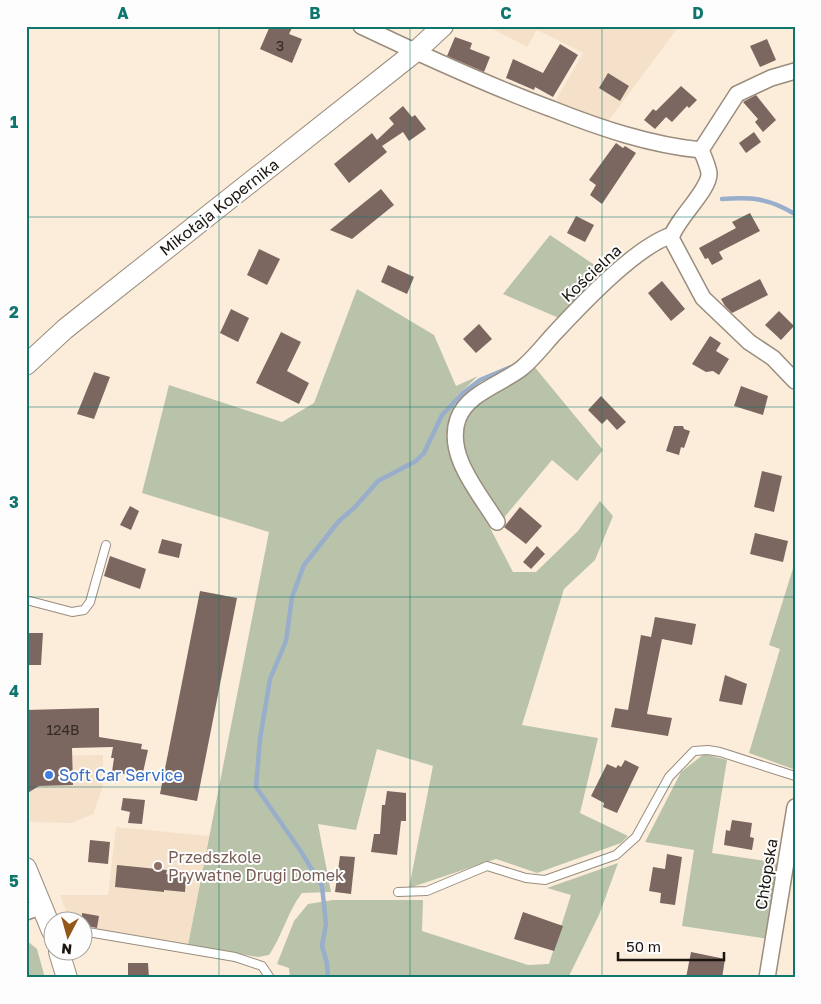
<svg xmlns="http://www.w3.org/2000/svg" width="821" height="1004" font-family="'Golos Text',sans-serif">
<rect width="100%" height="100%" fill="#fceddb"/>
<g fill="#f5e1c9">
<polygon points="487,26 679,26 607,123 554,103 583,53 537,30 527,47"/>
<polygon points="103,755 103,786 93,814 72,823 26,822 26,756"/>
<polygon points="116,827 209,836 188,945 83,928 82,922 70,921 60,895 108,895"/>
</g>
<g fill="#b9c3a9">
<polygon points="550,235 602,270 559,318 503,294"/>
<path d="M 357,289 L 434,335 L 456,386 L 478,376 L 457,396 L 447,434 L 450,451 L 513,572 L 536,572 L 578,531 L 600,501 L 613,516 L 595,560 L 564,589 L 522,725 L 598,738 L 580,813 L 628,836 L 621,843 L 537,873 L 496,859 L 409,888 L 433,766 L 377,749 L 356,830 L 318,824 L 331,892 L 302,893 C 287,912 283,935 269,955 L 258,957 L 188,945 L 269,532 L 142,493 L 169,385 L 282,422 L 314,403 Z"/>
<path d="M 533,365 L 603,450 L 577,481 L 552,460 L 502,520 C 487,493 445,442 466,411 C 472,402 521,374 533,365 Z"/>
<polygon points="795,562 795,767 793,769 749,753 780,649 769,645"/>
<polygon points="704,754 727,760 712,853 779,863 769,939 682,926 694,850 645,842 681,772"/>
<polygon points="618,863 599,915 568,978 290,978 289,968 277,964 294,921 308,904 333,900 423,900 422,931 528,965 549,964 571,895 547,888"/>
<polygon points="26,940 37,949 45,978 26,978"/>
</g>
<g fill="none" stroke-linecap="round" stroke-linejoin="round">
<g stroke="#99aecb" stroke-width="4.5">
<path d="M 722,199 C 752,197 768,198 795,214"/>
<polyline points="574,302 598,276 610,267"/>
<polyline points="328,978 327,963 322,946 326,924 322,886 300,850 256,787 260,739 270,679 286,641 292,597 304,565 338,522 355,507 378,481 416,461 424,453 442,415 463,393 480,380 511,367"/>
</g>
</g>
<g fill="#7b6660">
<polygon points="270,26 293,26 289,34 302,39 292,63 260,49"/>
<polygon points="455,37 472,43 470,49 490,57 484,72 447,56"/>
<polygon points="767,39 776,60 760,67 750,46"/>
<polygon points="560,44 578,55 553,97 535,87 534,90 506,78 513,59 543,73"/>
<polygon points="608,73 629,86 620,101 599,88"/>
<polygon points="681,86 697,100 689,108 687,106 672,122 666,117 655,129 644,120 653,109 656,111"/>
<polygon points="756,95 776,120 763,132 755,122 758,119 743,102"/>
<polygon points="403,106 412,117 415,115 426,129 409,141 403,132 382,146 387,152 349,183 334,164 372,133 377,140 394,124 389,118"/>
<polygon points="754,132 761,142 746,153 739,143"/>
<polygon points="616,143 623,148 625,146 636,153 602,204 590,195 596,185 589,180"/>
<polygon points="381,189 394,205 352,239 330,230"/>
<polygon points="750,213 760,231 719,252 723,259 712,265 708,258 705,259 699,248 736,228 732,222"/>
<polygon points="576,216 594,225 585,242 567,233"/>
<polygon points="259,249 280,259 267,285 247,275"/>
<polygon points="388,265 414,277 407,294 381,282"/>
<polygon points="760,279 768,295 732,313 725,306 721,299"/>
<polygon points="662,281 685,309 671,321 648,293"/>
<polygon points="231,309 249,318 238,342 220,333"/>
<polygon points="779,311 794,326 781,340 765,325"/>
<polygon points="479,324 492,339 476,353 463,339"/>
<polygon points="281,332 301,342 287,371 309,383 299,404 256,383"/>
<polygon points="710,336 721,343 716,351 729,359 719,375 713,371 706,372 692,364"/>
<polygon points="94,372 110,377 94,419 77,414"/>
<polygon points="741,386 768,396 763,415 734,406"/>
<polygon points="601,396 626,422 617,430 607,419 602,424 588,410"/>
<polygon points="674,426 683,426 684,429 690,431 684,448 681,447 679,455 666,451"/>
<polygon points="762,471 782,476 774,512 754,507"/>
<polygon points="130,506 139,511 131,530 120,525"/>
<polygon points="520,507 542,526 526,544 504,527"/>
<polygon points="755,533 788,541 783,562 750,554"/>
<polygon points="162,539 182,544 179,558 158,553"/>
<polygon points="537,546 545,554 531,569 523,562"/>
<polygon points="110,556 146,569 140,589 104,576"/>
<polygon points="200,591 237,598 197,801 160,794"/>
<polygon points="655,617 696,624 692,645 662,639 647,714 672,718 668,736 611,727 615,708 628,710 641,635 651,637"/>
<polygon points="26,633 43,633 41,665 26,665"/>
<polygon points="725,675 747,684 742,705 719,701"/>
<polygon points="99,708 99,737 142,744 141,749 148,750 142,777 112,772 114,758 111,758 113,747 72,748 73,785 39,786 26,794 26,710"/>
<polygon points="625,760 639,767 617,813 603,807 604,803 591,796 607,764 616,768 618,765 621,767"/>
<polygon points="387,791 406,793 406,821 401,821 397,855 371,852 374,834 380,834 382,805 385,805"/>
<polygon points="123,798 145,800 142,824 128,823 130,812 121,810"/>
<polygon points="732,820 752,823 750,837 754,838 752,850 724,845 726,830 730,831"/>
<polygon points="90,840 110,842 108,864 88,862"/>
<polygon points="667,854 682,857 675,905 660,903 661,893 649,891 653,867 665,869"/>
<polygon points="340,856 355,857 351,894 335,892"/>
<polygon points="117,865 167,870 166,874 186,877 185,892 164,890 164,892 115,887"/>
<polygon points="523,912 563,926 554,951 514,939"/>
<polygon points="82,913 99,916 97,928 82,925"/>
<polygon points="691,952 725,959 722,978 686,978"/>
<polygon points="128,963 148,963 149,978 128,978"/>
</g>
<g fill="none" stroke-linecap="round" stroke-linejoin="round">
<g stroke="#9a8d7d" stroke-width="10">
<g id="lane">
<polyline points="26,600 72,612 84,610 90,602 106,545"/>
<polyline points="398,892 427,891 487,866 526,878 545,880 616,855 636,837 669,777 694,751 708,750 720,752 795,776"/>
<polyline points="82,931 235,957 262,966 270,978"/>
</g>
</g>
<g stroke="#9a8d7d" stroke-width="18">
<g id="street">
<path d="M 361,26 C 424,56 487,85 552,109 C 600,128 650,145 701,150"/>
<path d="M 795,71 L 771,78 L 737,94 L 701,150 C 704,157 708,166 709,173 C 710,190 677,218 671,238 L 703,298 L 749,342 L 773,358 L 795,381"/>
<path d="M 497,522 C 480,494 445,455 458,419 C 467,393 502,384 522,368 C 534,358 543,346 553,335 C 580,306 635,247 672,235"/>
<polyline points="26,912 43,906"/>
<polyline points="767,978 795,807"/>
</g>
</g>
<g stroke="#9a8d7d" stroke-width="22">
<g id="secondary">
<polyline points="26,365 65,329 415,52 443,26"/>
<polyline points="26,868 52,931"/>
<polyline points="59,952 67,978"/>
</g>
</g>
<use href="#lane" stroke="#fff" stroke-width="8"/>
<use href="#street" stroke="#fff" stroke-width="15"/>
<use href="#secondary" stroke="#fff" stroke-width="20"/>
</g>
<path fill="none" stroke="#0f766e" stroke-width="1" stroke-opacity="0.55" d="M 219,26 L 219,978M 410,26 L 410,978M 602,26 L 602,978M 26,217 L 795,217M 26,407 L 795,407M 26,597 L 795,597M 26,787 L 795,787"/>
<circle fill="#3f7fe0" stroke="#fdfdfd" stroke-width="2" cx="49" cy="775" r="5"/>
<circle fill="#8d6e63" stroke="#fdfdfd" stroke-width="2" cx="158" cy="866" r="5"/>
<g text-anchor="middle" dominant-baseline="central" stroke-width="4" stroke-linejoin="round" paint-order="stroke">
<g font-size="14" fill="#332a24">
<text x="280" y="45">3</text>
<text x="63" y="729">124B</text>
</g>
<g font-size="16" fill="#1b1610" stroke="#fdfdfd">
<text transform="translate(219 207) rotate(-38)">Mikołaja Kopernika</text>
<text transform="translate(591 273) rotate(-43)">Kościelna</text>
<text transform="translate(766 874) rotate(-81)">Chłopska</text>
</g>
<g font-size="16" fill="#366cbe" stroke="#fdfdfd" text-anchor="start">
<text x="59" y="775">Soft Car Service</text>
</g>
<g font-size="16" fill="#785e54" stroke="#fdfdfd" text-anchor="start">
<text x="168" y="857">Przedszkole<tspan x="168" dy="18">Prywatne Drugi Domek</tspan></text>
</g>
</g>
<rect width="821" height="1004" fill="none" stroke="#fdfdfd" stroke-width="55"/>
<g transform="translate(68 936) rotate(186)"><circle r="24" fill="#fdfdfd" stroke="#a3a19e"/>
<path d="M0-4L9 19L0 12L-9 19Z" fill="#94571a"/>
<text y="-8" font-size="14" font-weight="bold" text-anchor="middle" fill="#1b1610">N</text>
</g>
<path d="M618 952v8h106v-8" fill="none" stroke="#1b1610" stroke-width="2.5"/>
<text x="626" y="952" font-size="15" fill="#1b1610" stroke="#fdfdfd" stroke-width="4" paint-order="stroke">50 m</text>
<rect x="28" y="28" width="766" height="948" fill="none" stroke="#0f766e" stroke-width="2"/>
<g font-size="16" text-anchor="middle" font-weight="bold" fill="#0f766e">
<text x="123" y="19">A</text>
<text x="315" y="19">B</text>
<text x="506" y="19">C</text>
<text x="698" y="19">D</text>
<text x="14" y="128">1</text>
<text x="14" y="318">2</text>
<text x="14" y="508">3</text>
<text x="14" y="697">4</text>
<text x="14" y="887">5</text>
</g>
</svg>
